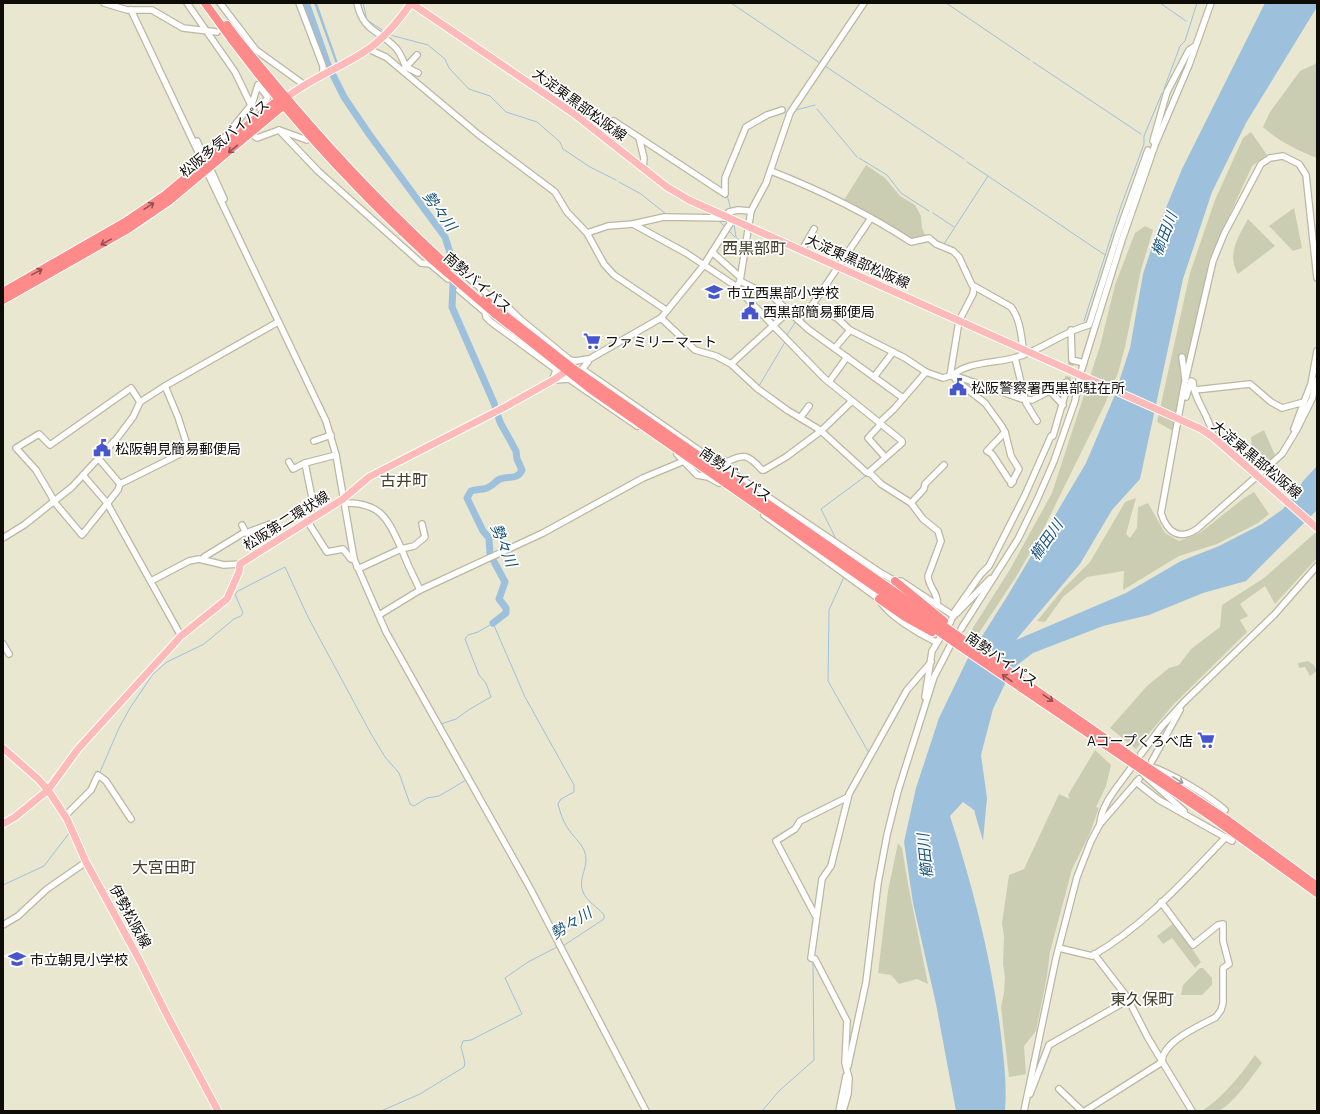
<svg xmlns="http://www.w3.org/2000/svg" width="1320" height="1114" font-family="Manrope,'Noto Sans JP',sans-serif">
<rect width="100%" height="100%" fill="#eae7d0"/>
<g fill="#cbcdb2">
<path d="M 1317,59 L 1317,158 C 1297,150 1278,141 1263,127 L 1270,112 L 1300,71 L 1315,64 Z"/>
<polygon points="1251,132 1267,155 1252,166 1209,260 1173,431 1157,422 1190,273 1215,200 1243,138"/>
<polygon points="866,165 885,178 900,196 915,205 921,216 922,228 926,237 912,240 844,200"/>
<polygon points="1294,208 1302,248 1293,251 1269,226"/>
<path d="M 1248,219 L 1275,246 L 1238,274 C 1226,254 1239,236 1248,219 Z"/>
<polygon points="1145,226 1153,230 1141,270 1125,347 1118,373 1105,404 1044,528 1016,577 975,639 969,634 1009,571 1052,493 1100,346 1115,285 1135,233"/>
<polygon points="1264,430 1275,455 1267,464 1252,451 1251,437"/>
<polygon points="1254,492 1269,514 1258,523 1217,544 1179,556 1123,590 1124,571 1087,577 1063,597 1045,622 1037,621 1064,588 1090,562 1125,502 1136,498 1126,534 1130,538 1137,528 1138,507 1148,503 1165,533 1179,541 1200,533 1244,498"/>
<polygon points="1315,533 1317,534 1317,558 1275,604 1265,586 1240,604 1248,616 1240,620 1247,632 1173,705 1136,749 1110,728 1147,686 1169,668 1179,665 1191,649 1220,627 1222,605 1264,578"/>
<polygon points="1308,661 1314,665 1317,671 1310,676 1305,667 1299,668 1298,663"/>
<polygon points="1095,750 1111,765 1106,786 1096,807 1099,808 1089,835 1072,869 1050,952 1047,976 1036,1031 1024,1046 1026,1074 1009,1077 1001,1007 1004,993 1005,977 1003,964 1004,936 1002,923 1009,875 1024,869 1059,794 1070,799 1068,795"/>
<polygon points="898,843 902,848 908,884 928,984 917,979 899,984 891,975 878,973 888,891"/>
<polygon points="1174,923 1201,962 1195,968 1172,938 1163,944 1157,936"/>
<polygon points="1200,968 1203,968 1212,978 1212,985 1202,995 1181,995 1183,985"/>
<path d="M 1255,1055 L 1262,1063 C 1253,1075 1232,1106 1218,1111 C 1214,1112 1207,1111 1202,1111 C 1224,1096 1240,1076 1255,1055 Z"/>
</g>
<g fill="#9dc1dd">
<polygon points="302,3 310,3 332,66 327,68"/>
<polygon points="314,3 317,3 338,63 336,64"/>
<path d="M 1265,3 L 1317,3 L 1317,7 L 1246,123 L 1212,192 L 1183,279 L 1140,479 L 1112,510 L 1080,564 L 1016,640 L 1126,593 L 1181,561 L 1219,546 L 1262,524 L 1283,509 L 1304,480 L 1317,466 L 1317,510 L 1246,581 L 1203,593 L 1149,615 L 1103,626 L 1033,653 L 1012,669 L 993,709 L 981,755 L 987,798 L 983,841 L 974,810 L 963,802 L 950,816 C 973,887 992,961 1001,1035 C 1004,1061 1007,1085 1005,1111 L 956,1111 L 936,1004 L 913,903 L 904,842 L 916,788 L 939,718 L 967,660 L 1008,595 L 1086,463 L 1114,397 L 1130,348 L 1143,274 L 1161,220 L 1182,169 Z"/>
</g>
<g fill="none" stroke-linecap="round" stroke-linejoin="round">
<g stroke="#9dc1dd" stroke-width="1">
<polyline points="363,3 367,20 384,31"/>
<polyline points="731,3 820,63"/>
<polyline points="946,3 1030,60"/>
<polyline points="1160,3 1186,21"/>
<polyline points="390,35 428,45 445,59 449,68 469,89 490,96 506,112 537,122 560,142 563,149 590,167 616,180"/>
<polyline points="1033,62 1141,134"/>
<polyline points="825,66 964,159"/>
<polyline points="1164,89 1180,46 1185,41 1197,3"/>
<polyline points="817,109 857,157"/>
<polyline points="796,110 815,105"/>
<polyline points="859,158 887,175 901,193 929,211"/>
<polyline points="967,162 988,176"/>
<polyline points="619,182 641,194 666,214"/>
<polyline points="727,195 731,210"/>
<polyline points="933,213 954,227"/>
<polyline points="719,221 725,227"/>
<polyline points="734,224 736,237 743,244"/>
<polyline points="729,231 735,237"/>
<polyline points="948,246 944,244 988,176 1105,255"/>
<polyline points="1084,321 1121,206 1144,144 1144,136 1162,93"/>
<polyline points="787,335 796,321"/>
<polyline points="759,386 785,342"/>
<polyline points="855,552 836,539 821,509 867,475"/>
<polyline points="844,577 829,610 828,681 869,753"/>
<path d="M 441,724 L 456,719 L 470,709 L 491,697 L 486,683 L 479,675 L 465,639 L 468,635 L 478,632 L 493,623 L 525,697 L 574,785 L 574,792 L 561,799 L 558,804 C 560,812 563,821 567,827 C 572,836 580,841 584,850 C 591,865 577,878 583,892 C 587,902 598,907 604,915 L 604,919 L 563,946"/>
<polyline points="100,772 119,728 130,708 153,674 167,662 204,644 234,619 241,616 243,613 235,594 238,591 285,567 308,617 370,732 385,757 399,773 410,804 414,806 427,798 439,796 466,780"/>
<polyline points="3,885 44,866 70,832"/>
<polyline points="381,1111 420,1094 464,1067 465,1063 461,1047 463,1041 471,1040 522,1014 505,978 528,962 557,947"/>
<polyline points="762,1111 779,1091 814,1060 813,961"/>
</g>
<path stroke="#9dc1dd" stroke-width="7" d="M 328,65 L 344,97 L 369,134 L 445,237 L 454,265 L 452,307 L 494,403 L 500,422 L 516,451 L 517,459 L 522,470 C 518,480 508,476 500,479 C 496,481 492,486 487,488 C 482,490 476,489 471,491 L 467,498 L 483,531 L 489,538 L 490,554 L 505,582 L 499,599 L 506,608 L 506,613 L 493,623"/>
<polyline stroke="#c9c6b2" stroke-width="5.5" stroke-dasharray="5.5 3" stroke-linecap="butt" points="1067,382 1072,360"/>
<g stroke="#bbb7a2" stroke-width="8">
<g id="minor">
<polyline points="104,3 127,10 152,10 183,28 217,32"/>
<polyline points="187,3 235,72 251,105"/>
<polyline points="220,3 256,50 303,84"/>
<polyline points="299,3 323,66 323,74"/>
<path d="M 357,3 C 363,31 377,29 395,47 C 400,52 403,60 406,67 L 403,70"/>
<polyline points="131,10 201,158"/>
<polyline points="368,49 386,57 479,135 555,192 567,212 587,233 604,264 614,275 666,310"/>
<polyline points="417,55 406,67 418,73"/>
<polyline points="258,85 268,97 260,109 263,113"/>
<polyline points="279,130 307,140"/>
<polyline points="251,134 257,138 279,130 318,171 421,263 430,264 448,279"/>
<polyline points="604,135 614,121 725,194 725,178 746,127 767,115 782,110"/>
<polyline points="639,138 644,158 643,168"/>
<polyline points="197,141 206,161"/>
<polyline points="1155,143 1153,141 1167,92 1189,50 1195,46"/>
<polyline points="217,152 216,148 252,104 258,85"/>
<polyline points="210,168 224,199"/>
<path d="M 771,171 C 822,191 865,212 911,242 L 929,238 L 936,244 L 953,251 L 959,257 L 972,285 L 1011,307 C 1020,319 1021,334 1023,348"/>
<polyline points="209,176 326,421 336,455 354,559 386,632 530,888 646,1111"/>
<polyline points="633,224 686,253 734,285 824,378 902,441 902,443 868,473"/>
<polyline points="587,233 608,226 633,224 664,217 727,218"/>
<polyline points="802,250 814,229"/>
<polyline points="712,252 740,277"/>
<polyline points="461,271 495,301 499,301 506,305 520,319 570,360 576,361 587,359 588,362 583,368 585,371 716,462 724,460 727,462"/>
<path d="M 1317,278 L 1306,175 L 1299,164 L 1283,156 L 1270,158 L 1261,164 L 1224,234 L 1213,261 L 1184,386 L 1161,513 C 1167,532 1179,541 1197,529 L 1282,454 L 1296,431 L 1312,399 L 1317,380"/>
<polyline points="740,281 774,298 808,329 903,398"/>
<polyline points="736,288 740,281 751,211 766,183 790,113 864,3"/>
<polyline points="459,290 485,312 486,317 491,322 554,368 556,371 553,378 556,380 569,379 637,426"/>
<polyline points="813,304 824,312 837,318 850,330 905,358 926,372 943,378 953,375 1022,399 1032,400 1067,382 1068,384 1053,436 1051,436 1025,495 989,566 981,574 955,611 950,623"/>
<path d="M 661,318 L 695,350 L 716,356 L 731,364 L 758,389 L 787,410 L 820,430 L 866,472 L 870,473 L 881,484 L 911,503 L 923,519 L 938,531 L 941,541 L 928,576 C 928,587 939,593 937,605"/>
<polyline points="798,320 813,304 871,218"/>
<polyline points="1071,330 1072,360 1084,363"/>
<polyline points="835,348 850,330"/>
<polyline points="1182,357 1185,379"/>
<polyline points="1015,358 1026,403 1037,421"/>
<polyline points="586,361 661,318 704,265 731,222 729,212 738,210 751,211"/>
<polyline points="731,364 788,312"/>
<path d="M 953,375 C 966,362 996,363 1014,358 C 1041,351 1062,332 1089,325 L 1118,234 L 1148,150"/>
<polyline points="950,376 959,321 973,294 974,287"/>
<polyline points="953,376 958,382 985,403 1001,425 1005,432 1011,456 1019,469 1011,484"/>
<polyline points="874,377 893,352"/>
<polyline points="829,382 847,357"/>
<polyline points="1195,390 1250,384 1271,402 1282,408 1304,402 1294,429"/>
<polyline points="1050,391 1063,405"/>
<path d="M 1186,397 L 1191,381 L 1193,382 C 1193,399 1211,417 1213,437"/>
<polyline points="140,402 131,388 50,445 39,434 16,448 36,470 56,504 82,535 118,490 120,484 186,451 188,448 178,417 165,386"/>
<polyline points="1304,402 1311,384 1317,351"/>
<polyline points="800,418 809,406"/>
<polyline points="821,431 851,402"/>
<polyline points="1005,432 987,451 992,454 1009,480 1013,482"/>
<polyline points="314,441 331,435"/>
<polyline points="677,454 697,475 708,477 719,483"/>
<polyline points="885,457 868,438 880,425 880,422 894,409 926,372"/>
<polyline points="99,459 120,484"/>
<polyline points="289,462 293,469 305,463"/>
<polyline points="727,462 728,470 881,573 895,581 901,581 954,616"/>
<path d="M 725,463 C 744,453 748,454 762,470 L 764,470 L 786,457 L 821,431"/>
<polyline points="83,475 107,503 181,636"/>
<path d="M 344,503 C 382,502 388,520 402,550 C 407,564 414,577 420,590"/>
<polyline points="911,503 924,489 925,484 944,465"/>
<polyline points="319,514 311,493 305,463 336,455"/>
<path d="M 764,515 L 879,599 C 887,615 919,634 936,642"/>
<polyline points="308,522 327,552 343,549 351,559 354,559"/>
<polyline points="242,525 246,533 270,524 275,542"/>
<polyline points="3,538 24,525 72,487 118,437 133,417 140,402 165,386 278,322"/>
<polyline points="203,560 204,557 245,532"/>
<polyline points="357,567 360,568 401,549 414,546 425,537 422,524"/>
<polyline points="151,581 189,561 199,559 224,565 240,564"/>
<polyline points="957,613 990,579"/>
<polyline points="379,615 420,590 543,533 643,478 684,461"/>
<polyline points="961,629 1018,539 1037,500 1054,461 1075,401 1080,375 1122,240 1155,145 1189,65 1211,3"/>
<polyline points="3,644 9,654"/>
<polyline points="925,697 932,651 940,638"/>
<polyline points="1141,754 1162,726 1184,702 1274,615 1317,566"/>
<polyline points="1152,761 1180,710"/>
<path d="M 1150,766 C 1173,774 1208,795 1225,810"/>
<polyline points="1144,775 1184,811"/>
<polyline points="1136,782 1159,800 1232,841"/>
<polyline points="65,816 91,790 98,775 106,781 131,819"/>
<path d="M 1100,824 C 1101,804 1120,784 1131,768"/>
<polyline points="815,915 776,841 795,829 800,821 848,797"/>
<polyline points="3,925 18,916 47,889 86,862"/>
<path d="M 1059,948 L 1092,956 C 1144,926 1185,880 1226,837"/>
<polyline points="1094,954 1127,997 1148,1038 1192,1111"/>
<polyline points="848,1066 866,982 878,883 887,835 898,791 934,677 950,646"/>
<polyline points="1059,1089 1082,1111"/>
<polyline points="1030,1094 1049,1045 1128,1000"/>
<polyline points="839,1111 846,1076"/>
<polyline points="843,1111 848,1094 849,1078 845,1063 847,1021 815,959 811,958 822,879 831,866 849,794 907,690 931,662"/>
<polyline points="1024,1111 1056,958 1077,877 1091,841 1100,824 1139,779"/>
<path d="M 1085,1111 L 1159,1064 L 1162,1061 C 1163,1041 1200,1026 1216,1017 L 1221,1010 L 1223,1003 L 1223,968 L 1229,964 L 1223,941 L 1223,924 L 1218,925 L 1193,945 L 1161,902"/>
</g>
</g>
<g stroke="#fff" stroke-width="9">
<g id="major">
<path d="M 286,98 C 311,78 338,69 364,52 C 383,40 398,22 411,3 L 573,113 L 667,187 L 689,200 L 1201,429 L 1213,437 L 1317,528"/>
<polyline points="3,748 38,779 48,790 67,819 86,862 140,961 168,1017 218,1111"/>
<polyline points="3,824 15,817 48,790 78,749 181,636 227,599 239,572 240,564 343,499 369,477 505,407 555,379 570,368"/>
</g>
</g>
<g stroke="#fff" stroke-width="10">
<g id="highway">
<path d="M 205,3 C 253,71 307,136 365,195 C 386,217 409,238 431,259"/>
<path d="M 227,25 C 240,43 255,60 269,77 C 321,140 376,199 435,254"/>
<polyline points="3,292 125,222 165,195 273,104 286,98"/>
<polyline points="3,300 128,229 169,201 284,105 286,98"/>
<polyline points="497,309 571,367 1135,759 1226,819 1317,886"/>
<polyline points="494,313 593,391 955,643 1213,818 1317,893"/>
<polyline points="895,581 944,621"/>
<polyline points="879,599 905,617 932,632"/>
</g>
</g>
<use href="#minor" stroke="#fff" stroke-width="5.5"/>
<use href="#major" stroke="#feb9b9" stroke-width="7"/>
<use href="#highway" stroke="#fe8a8a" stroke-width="8"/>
<g stroke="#fff" stroke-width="10" stroke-linecap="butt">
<g id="highway-bridge">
<polyline points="435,254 448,266"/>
<polyline points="431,259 494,313"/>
<polyline points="485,299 497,309"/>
</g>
</g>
<use href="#highway-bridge" stroke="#fe8a8a" stroke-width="8"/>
</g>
<defs><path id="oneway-shaft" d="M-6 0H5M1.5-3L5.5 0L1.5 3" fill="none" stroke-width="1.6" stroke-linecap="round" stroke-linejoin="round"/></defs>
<g stroke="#92514f">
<use href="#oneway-shaft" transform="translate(233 149) rotate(141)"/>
<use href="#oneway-shaft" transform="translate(149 206) rotate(-34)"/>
<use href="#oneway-shaft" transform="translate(106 242) rotate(151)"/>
<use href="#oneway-shaft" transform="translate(37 272) rotate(-29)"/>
<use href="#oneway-shaft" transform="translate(1007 678) rotate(-145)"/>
<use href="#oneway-shaft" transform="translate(1048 698) rotate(35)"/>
</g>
<use stroke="#9f9e9b" href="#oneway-shaft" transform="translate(1178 780) rotate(32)"/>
<defs>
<g id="school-bare" transform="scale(1.38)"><path d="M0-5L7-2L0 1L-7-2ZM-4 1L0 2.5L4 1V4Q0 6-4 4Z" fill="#4756cb" stroke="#fff" stroke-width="2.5" paint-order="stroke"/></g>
<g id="civic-bare" transform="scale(1.38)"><path d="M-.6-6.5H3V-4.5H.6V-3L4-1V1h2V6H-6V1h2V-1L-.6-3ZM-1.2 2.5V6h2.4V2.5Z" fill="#4756cb" stroke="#fff" stroke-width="2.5" paint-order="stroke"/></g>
<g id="supermarket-bare" transform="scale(1.38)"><path d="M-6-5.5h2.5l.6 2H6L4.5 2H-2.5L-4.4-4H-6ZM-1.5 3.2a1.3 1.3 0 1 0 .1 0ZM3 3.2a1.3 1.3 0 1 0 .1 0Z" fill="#4756cb" stroke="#fff" stroke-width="2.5" paint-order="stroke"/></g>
</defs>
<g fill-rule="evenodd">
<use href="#school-bare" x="714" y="292"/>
<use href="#civic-bare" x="750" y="311"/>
<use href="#supermarket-bare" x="592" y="341"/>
<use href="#civic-bare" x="958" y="387"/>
<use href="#civic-bare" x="102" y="448"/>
<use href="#supermarket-bare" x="1206" y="740"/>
<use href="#school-bare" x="17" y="959"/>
</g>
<g text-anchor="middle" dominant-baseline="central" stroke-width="3.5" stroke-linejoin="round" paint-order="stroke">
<g font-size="14" fill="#0e0c06" stroke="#fff">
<text transform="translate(580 104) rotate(36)">大淀東黒部松阪線</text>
<text transform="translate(224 138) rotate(-40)">松阪多気バイパス</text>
<text transform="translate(858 261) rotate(24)">大淀東黒部松阪線</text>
<text transform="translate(478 282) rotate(41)">南勢バイパス</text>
<text transform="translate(1257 459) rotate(40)">大淀東黒部松阪線</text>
<text transform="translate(736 474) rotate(35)">南勢バイパス</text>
<text transform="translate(286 520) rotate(-32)">松阪第二環状線</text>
<text transform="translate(1002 659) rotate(35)">南勢バイパス</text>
<text transform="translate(131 916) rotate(61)">伊勢松阪線</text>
</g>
<g font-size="14" fill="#0e0c06" stroke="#fff" text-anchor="start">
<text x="727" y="292">市立西黒部小学校</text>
<text x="763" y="311">西黒部簡易郵便局</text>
<text x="605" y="341">ファミリーマート</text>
<text x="971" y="387">松阪警察署西黒部駐在所</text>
<text x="115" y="448">松阪朝見簡易郵便局</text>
<text x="1193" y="740" text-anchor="end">Aコープくろべ店</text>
<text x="30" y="959">市立朝見小学校</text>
</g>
<g font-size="15" font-style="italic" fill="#19557a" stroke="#fff">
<text transform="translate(440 211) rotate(54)">勢々川</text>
<text transform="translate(1164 234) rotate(-69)">櫛田川</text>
<text transform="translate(1046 540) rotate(-55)">櫛田川</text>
<text transform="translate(504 545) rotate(68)">勢々川</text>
<text transform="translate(925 856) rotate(-96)">櫛田川</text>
<text transform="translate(571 923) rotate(-32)">勢々川</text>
</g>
<g font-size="16" fill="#43402e" stroke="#fff">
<text x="754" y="248">西黒部町</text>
<text x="404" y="480">古井町</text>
<text x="164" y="867">大宮田町</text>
<text x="1142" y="999">東久保町</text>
</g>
</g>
<rect width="1320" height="1114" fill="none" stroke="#0e0c06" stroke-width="8"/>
</svg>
